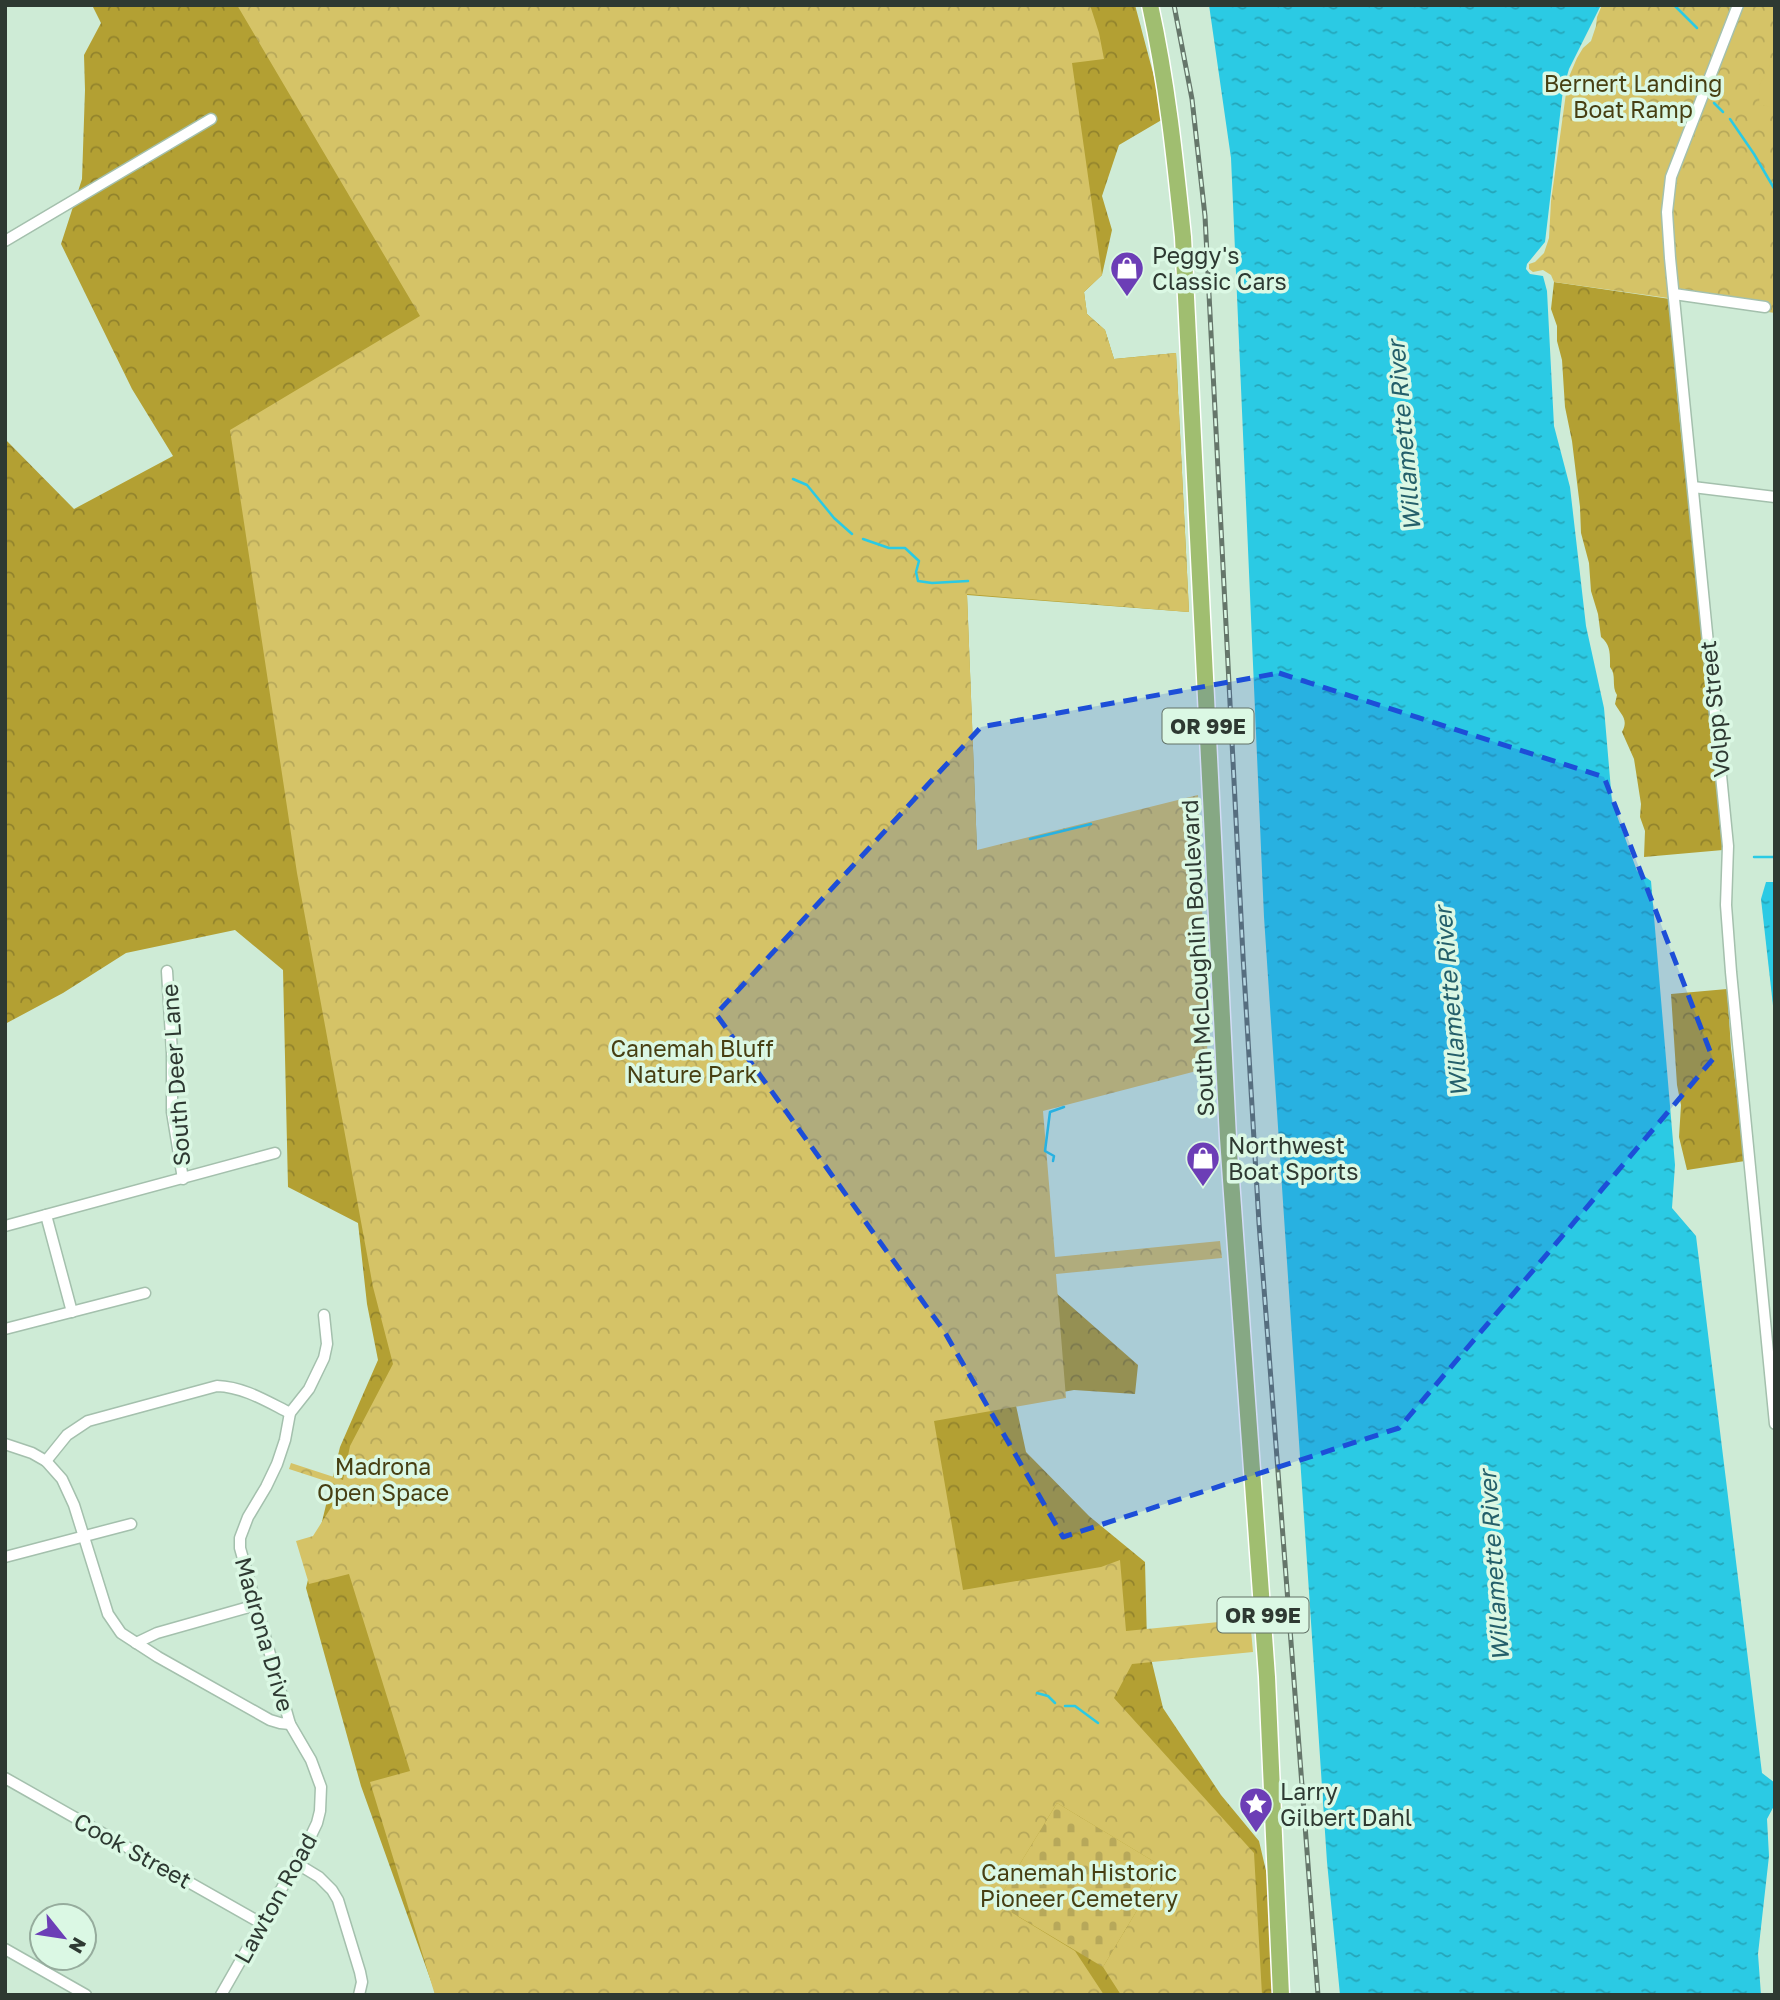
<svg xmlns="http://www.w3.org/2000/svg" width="1780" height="2000" font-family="'Golos Text',sans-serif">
<defs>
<pattern id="forest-crowns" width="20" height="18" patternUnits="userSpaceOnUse" patternTransform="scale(1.75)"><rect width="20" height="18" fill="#b3a033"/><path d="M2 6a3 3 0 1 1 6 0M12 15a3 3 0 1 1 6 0" fill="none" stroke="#92832c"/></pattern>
<pattern id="cemetery-stones" width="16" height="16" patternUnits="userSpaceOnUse" patternTransform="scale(1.75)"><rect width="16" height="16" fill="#d5c367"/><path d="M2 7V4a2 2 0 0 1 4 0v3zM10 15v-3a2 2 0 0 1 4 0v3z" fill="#b7a85a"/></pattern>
<pattern id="park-crowns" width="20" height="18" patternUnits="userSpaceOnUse" patternTransform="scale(1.75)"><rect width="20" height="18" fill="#d5c367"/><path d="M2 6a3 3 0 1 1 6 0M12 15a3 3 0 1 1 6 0" fill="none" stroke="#b7a85a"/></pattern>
<pattern id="water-ripples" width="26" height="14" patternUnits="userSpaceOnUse" patternTransform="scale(1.75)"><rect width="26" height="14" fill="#2bcae4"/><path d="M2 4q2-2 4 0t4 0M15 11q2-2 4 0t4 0" fill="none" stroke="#25a5b9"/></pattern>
</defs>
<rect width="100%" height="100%" fill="#ceebd6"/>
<g fill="url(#forest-crowns)">
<polygon points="92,5 1135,5 1165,118 1119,145 1102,196 1112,230 1102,275 1084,292 1087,314 1105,330 1114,359 1176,353 1189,612 967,595 977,850 1029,1102 1031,1271 1138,1365 1135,1394 1074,1390 1041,1396 1012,1387 1026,1452 1089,1516 1145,1562 1147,1642 1163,1708 1221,1795 1259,1841 1267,1875 1275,1995 436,1995 361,1786 306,1588 340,1447 378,1360 367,1304 358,1223 288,1187 283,970 235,930 126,953 63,993 5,1024 5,439 74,509 173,456 132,389 61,244 82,179 85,90 84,55 101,23"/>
<path d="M 1554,282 L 1670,299 L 1677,394 L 1685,472 L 1692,492 L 1693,544 L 1710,711 L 1723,850 L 1644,857 L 1645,831 L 1640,817 L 1641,804 L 1634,759 L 1622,732 C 1629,719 1621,715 1615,704 L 1617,695 C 1611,686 1617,675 1610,667 C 1610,655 1611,645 1601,637 L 1598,614 L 1591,591 L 1589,563 L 1581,533 L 1580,507 L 1572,441 L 1565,407 L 1562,360 L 1557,341 L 1557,326 L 1551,309 Z"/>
<polygon points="1727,989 1731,1048 1745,1161 1687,1170 1679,1137 1681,1105 1677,1085 1671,994"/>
</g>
<polygon fill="url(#cemetery-stones)" points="1057,1803 1163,1867 1103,1967 996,1903"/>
<g fill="url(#park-crowns)">
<polygon points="237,5 1090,5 1099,33 1104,59 1072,63 1102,275 1084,292 1087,314 1105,330 1114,359 1176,353 1189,612 967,594 977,850 1198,795 1208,1068 1043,1111 1055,1257 1220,1241 1222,1258 1056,1274 1066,1398 934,1421 963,1590 1101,1567 1120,1560 1126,1631 1250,1619 1253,1652 1132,1664 1114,1698 1254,1853 1262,1995 1121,1995 1103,1967 1163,1867 1057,1803 996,1903 1075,1951 1104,1995 435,1995 370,1782 410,1771 349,1574 309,1584 296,1541 313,1536 344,1487 289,1469 291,1463 343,1480 350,1446 393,1364 373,1287 297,873 230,430 420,316"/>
<polygon points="1602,5 1775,5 1775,313 1554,282 1551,275 1543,270 1533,272 1529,269 1529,264 1535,262 1544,253 1549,238 1551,201 1568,79 1577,58 1583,48 1591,41 1596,26 1597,17"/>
</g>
<polygon fill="#d5c367" points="1775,56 1775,107 1759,105 1760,84"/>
<g fill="url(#water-ripples)">
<polygon points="1209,5 1601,5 1569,69 1563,90 1545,242 1527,264 1526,269 1530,274 1543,276 1547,291 1554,426 1570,487 1586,626 1604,708 1612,802 1637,871 1651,881 1675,1165 1672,1208 1696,1236 1762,1773 1775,1783 1775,1804 1767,1819 1769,1856 1758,1954 1761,1995 1340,1995 1327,1862 1264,917 1231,158"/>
<polygon points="1766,882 1775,882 1775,1023 1761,899"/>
</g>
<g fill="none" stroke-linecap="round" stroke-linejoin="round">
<g stroke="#2bcae4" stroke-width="2.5">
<polyline points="1674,5 1697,28"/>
<polyline points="1714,103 1723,112"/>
<polyline points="1730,119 1754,154 1775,190"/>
<polyline points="793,479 807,485 834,518 852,534"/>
<polyline points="863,539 889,548 905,548 919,561 916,572 918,581 932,583 968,581"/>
<polyline points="1030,839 1091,824"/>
<polyline points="1754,857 1775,857"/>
<polyline points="1053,1161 1054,1156 1045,1151 1050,1112 1064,1107"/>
<polyline points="1037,1693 1048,1696 1055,1703"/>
<polyline points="1065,1706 1075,1706 1098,1723"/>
</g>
<g stroke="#a4c0ad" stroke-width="13">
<g id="minor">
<polyline points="1738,5 1671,177 1667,212 1670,258 1728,846 1726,905 1731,972 1775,1424"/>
<polyline points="5,241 211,119"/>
<polyline points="1674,294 1765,307"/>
<polyline points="1693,487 1775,497"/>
<polyline points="167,971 172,1053 172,1112 183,1179"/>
<polyline points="46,1215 72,1312"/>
<polyline points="5,1226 275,1153"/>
<polyline points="5,1329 145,1293"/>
<polyline points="5,1444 32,1453 46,1461 62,1479 74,1505 108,1614 121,1633 158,1657 270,1720 280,1723 290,1724"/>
<path d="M 46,1461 L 67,1435 L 88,1421 L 217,1386 C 244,1387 266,1401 290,1413"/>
<polyline points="5,1557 131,1524"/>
<polyline points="136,1643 157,1633 256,1605"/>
<polyline points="5,1778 261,1923"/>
<polyline points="296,1863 319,1877 332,1890 338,1900 360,1972 362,1982 359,1995"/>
<polyline points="5,1949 86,1995"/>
<polyline points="221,1995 307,1844 317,1823 320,1811 321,1787 311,1760 290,1724 256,1605 240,1548 240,1538 248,1517 266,1487 277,1464 285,1440 290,1413 309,1389 324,1358 327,1344 324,1315"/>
</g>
</g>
<g stroke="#fff" stroke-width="19">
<path id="trunk" d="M 1150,5 C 1167,82 1175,159 1183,237 L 1228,1138 L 1267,1677 L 1281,1995"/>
</g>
<use href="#minor" stroke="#fff" stroke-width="10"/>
<use href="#trunk" stroke="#a0be70" stroke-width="16"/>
<g stroke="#65766a" stroke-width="5">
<polyline id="rail" points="1174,5 1192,99 1205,216 1243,956 1259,1223 1318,1995"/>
</g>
<use href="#rail" stroke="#dbf8e4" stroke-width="2.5" stroke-dasharray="8" stroke-linecap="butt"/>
</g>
<path fill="#1d4ed8" fill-opacity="0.2" stroke="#1d4ed8" stroke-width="5" stroke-dasharray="14 9" stroke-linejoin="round" d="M 1279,673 L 1604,777 L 1713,1059 L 1399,1428 L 1063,1537 L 944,1331 L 716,1014 L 981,727 Z"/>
<defs>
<g id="shop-pin" transform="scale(1.75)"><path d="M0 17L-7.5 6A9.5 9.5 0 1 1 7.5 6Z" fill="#6c3eb6" stroke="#dbf8e4"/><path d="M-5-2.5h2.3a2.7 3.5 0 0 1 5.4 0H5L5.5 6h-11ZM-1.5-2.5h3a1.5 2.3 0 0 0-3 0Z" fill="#fff"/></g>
<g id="sight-pin" transform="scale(1.75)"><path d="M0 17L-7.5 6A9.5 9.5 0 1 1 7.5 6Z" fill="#6c3eb6" stroke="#dbf8e4"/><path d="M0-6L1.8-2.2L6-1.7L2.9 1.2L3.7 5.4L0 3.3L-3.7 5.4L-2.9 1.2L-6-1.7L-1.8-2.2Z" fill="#fff"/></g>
</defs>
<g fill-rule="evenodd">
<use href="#shop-pin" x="1127" y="268"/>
<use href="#shop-pin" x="1203" y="1158"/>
<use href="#sight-pin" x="1256" y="1804"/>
</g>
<g text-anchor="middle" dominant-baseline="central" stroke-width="7" stroke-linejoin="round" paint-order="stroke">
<g fill="#dbf8e4" stroke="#627267" stroke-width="2">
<rect x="1162.5" y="708.5" width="91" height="35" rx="5"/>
<rect x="1217.5" y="1597.5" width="91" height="35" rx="5"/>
</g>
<g font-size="21" font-weight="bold" fill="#2e3932">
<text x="1208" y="726">OR 99E</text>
<text x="1263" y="1615">OR 99E</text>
</g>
<g font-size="23" fill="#473f12" stroke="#dbf8e4">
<text x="1633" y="83">Bernert Landing<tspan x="1633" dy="26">Boat Ramp</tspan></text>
<text x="692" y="1048">Canemah Bluff<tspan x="692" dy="26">Nature Park</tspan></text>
<text x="383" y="1466">Madrona<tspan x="383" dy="26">Open Space</tspan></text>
<text x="1079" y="1872">Canemah Historic<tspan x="1079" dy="26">Pioneer Cemetery</tspan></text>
</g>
<g font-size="23" fill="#2e3932" stroke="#dbf8e4" text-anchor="start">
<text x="1152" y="255">Peggy's<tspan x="1152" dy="26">Classic Cars</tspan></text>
<text x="1228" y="1145">Northwest<tspan x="1228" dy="26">Boat Sports</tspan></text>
<text x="1280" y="1791">Larry<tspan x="1280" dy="26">Gilbert Dahl</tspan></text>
</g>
<g font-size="23" fill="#2e3932" stroke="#dbf8e4">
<text transform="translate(1714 709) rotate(-96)">Volpp Street</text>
<text transform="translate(1197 958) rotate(-93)">South McLoughlin Boulevard</text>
<text transform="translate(175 1075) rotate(-94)">South Deer Lane</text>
<text transform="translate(265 1634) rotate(74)">Madrona Drive</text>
<text transform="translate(133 1850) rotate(29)">Cook Street</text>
<text transform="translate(275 1898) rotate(-61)">Lawton Road</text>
</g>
<g font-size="24" font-style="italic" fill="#245f6a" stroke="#dbf8e4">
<text transform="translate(1403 436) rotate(-95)">Willamette River</text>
<text transform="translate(1450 1002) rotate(-95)">Willamette River</text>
<text transform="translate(1493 1566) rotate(-94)">Willamette River</text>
</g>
</g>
<rect width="1780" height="2000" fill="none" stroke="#2e3932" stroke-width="14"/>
<g transform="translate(63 1937) rotate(120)"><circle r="33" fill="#dbf8e4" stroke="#96ac9d" stroke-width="2"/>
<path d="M0-5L12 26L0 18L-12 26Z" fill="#6c3eb6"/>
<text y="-10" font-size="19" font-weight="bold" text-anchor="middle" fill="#2e3932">N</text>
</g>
</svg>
